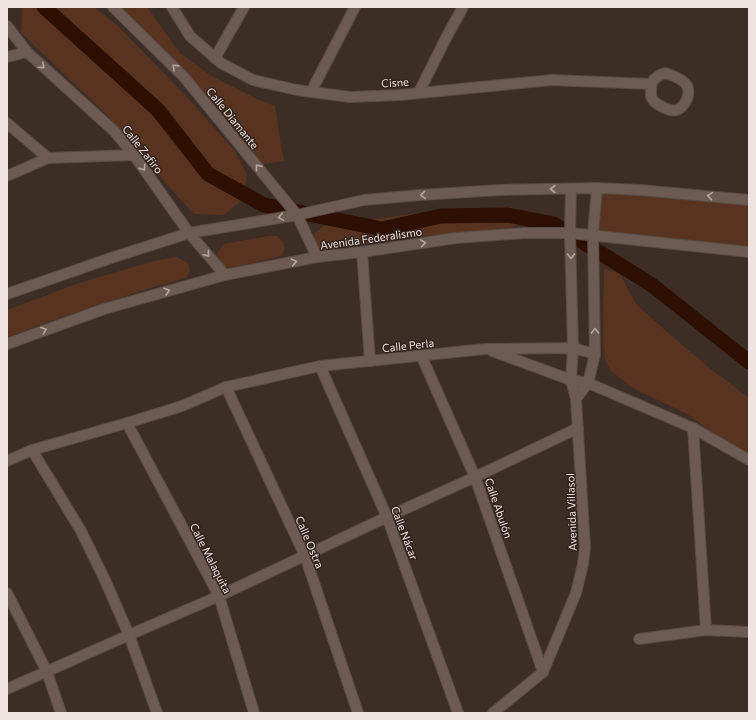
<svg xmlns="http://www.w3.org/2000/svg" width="756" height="720" font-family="Commissioner,sans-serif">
<rect width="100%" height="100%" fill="#3c2d25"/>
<g fill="#583320">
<polygon points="22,7 94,7 118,26 186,96 234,150 247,174 243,199 224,215 194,214 168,186 105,113 21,33"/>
<polygon points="121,7 147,7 180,53 213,77 257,99 275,106 281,145 284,161 263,164 223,117 200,88 180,66 151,38"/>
<polygon points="597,189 749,201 749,252 593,234"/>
<path d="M 511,207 L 520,210 L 524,222 L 510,228 L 392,239 L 351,247 L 322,251 C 315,246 313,242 315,233 L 324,226 L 427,212 Z"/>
<polygon points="268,236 277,236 283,242 285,249 282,255 278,257 228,269 218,261 216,257 217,253 224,244"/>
<path d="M 176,257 L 188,263 L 190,270 L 187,277 C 126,295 66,315 7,337 L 7,310 L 79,283 L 154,261 Z"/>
<polygon points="604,268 620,274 636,304 666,331 707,366 749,398 749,457 731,447 687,414 633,388 611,371 604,358 603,346"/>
</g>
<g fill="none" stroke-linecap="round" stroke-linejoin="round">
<polyline stroke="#2d1001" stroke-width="15" points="44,7 158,110 208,174 264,205 382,229 441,216 508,215 554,224 652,285 749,362"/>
<g stroke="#584b44" stroke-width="12">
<g id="minor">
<polyline points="113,7 184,77 297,215 317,257"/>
<polyline points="172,7 190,36 221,63 253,80 297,90 350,97 400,95 552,80 651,84"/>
<polyline points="7,26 27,52 114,131 134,155 189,233 225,275"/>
<polyline points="7,57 27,52"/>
<polyline points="215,58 244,7"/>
<path d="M 665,73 C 672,75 679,78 685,83 C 692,90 687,104 679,109 C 672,114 653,104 651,96 C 651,94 651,92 651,90 C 651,85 652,80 657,77 C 659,75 663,74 665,73 Z"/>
<polyline points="311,92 355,7"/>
<polyline points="419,92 446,38 463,7"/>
<polyline points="7,123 48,158"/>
<polyline points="7,176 48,158 134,155"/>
<polyline points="362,252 370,361"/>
<polyline points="7,294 111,258 189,233 297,215 364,200 420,195 500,190 597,188 640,190 749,200"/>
<polyline points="7,344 104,309 225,275 317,257 362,252 456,238 524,233 570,233 749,252"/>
<polyline points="492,351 571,380 588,383 693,428 749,460"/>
<polyline points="421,355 475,477 543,672"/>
<polyline points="320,366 387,517 458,713"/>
<polyline points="226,387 305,556 358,713"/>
<polyline points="576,399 588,383 595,354 593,234 597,188"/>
<polyline points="127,423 219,596 254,713"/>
<polyline points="693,428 706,630"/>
<polyline points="32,450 81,531 105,580 129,635 157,713"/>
<polyline points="7,461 32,450 127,423 182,406 226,387 320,366 485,349 573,348 595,354"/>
<polyline points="7,593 47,672 61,713"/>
<polyline points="639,639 706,630 749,632"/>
<polyline points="7,689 129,635 219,596 387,517 475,477 578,428"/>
<polyline points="493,713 543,672 576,593 583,564 585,548 576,399 571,380 573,348 570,233 571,189"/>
</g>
</g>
<use href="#minor" stroke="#6c5b52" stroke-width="10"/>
</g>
<defs><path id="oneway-chevron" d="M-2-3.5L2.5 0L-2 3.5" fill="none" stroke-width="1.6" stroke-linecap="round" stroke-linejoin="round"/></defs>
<g stroke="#b4a69f">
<use href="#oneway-chevron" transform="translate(42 66) rotate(42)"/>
<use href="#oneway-chevron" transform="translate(175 67) rotate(-136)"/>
<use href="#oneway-chevron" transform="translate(258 167) rotate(-129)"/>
<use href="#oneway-chevron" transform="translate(143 168) rotate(55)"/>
<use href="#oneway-chevron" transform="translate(553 189) rotate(180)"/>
<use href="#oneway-chevron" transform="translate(423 195) rotate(176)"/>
<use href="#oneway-chevron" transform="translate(710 196) rotate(-175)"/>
<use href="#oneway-chevron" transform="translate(281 217) rotate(170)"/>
<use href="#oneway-chevron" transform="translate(423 243) rotate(-8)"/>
<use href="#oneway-chevron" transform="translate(207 254) rotate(49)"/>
<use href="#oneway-chevron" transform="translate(571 256) rotate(89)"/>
<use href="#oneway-chevron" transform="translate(294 262) rotate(-11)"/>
<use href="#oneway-chevron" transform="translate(167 291) rotate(-16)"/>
<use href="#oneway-chevron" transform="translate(44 330) rotate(-20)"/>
<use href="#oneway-chevron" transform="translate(595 331) rotate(-91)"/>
</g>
<g text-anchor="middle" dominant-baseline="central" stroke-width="3" stroke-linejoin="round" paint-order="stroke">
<g font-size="11" fill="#eee3de" stroke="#32231c">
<text transform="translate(395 82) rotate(-4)">Cisne</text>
<text transform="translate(233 118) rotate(51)">Calle Diamante</text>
<text transform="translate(143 149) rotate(52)">Calle Zafiro</text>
<text transform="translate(371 238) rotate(-8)">Avenida Federalismo</text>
<text transform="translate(408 345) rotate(-6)">Calle Perla</text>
<text transform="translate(499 508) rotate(71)">Calle Abulón</text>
<text transform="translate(571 512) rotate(-92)">Avenida Villasol</text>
<text transform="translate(405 533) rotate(69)">Calle Nácar</text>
<text transform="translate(310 542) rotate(67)">Calle Ostra</text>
<text transform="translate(211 558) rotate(63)">Calle Malaquita</text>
</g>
</g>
<rect width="756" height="720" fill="none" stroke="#eee3de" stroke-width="16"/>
</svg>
